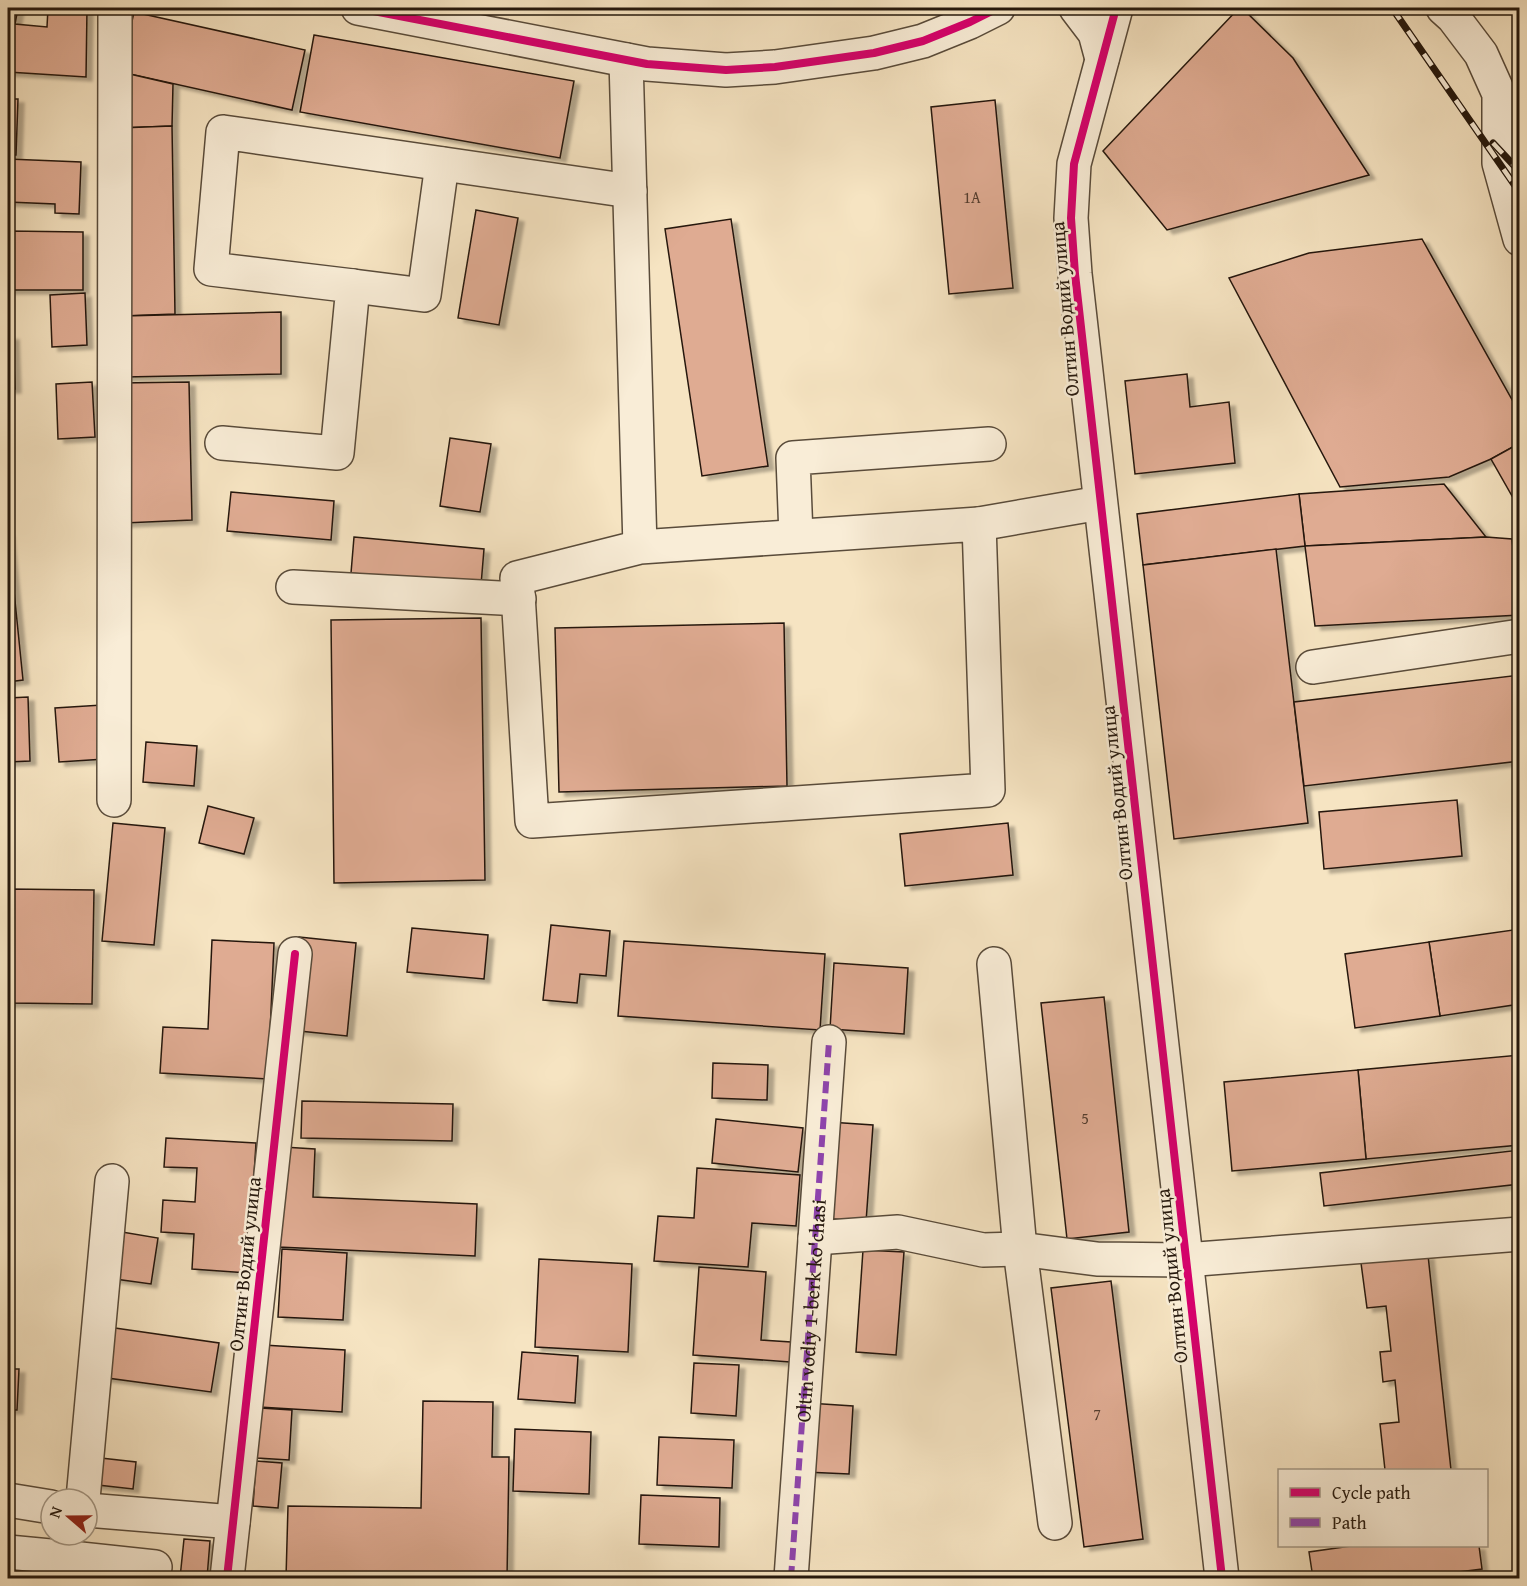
<svg xmlns="http://www.w3.org/2000/svg" width="1527" height="1586" font-family="'Gentium Book Plus',serif">
<defs>
<filter id="shadow"><feDropShadow dx="6" dy="4" stdDeviation="1.5" flood-color="#0004"/></filter>
</defs>
<rect width="100%" height="100%" fill="#f6e4c2"/>
<filter id="stains"><feTurbulence type="fractalNoise" baseFrequency=".00333" numOctaves="4"/><feColorMatrix values="0 0 0 0 .2 0 0 0 0 .09 0 0 0 0 .02 0 0 0 .5 -.17"/></filter>
<radialGradient id="worn" r=".72"><stop offset=".6" stop-color="#630" stop-opacity="0"/><stop offset="1" stop-color="#630" stop-opacity=".3"/></radialGradient>
<g fill="#dfab92" stroke="#25180d" stroke-width="1.5" filter="url(#shadow)">
<polygon points="8,8 18,8 15,24 47,27 48,8 87,8 86,77 8,72"/>
<polygon points="1239,8 1242,8 1293,58 1369,175 1167,230 1103,151"/>
<polygon points="134,12 305,50 292,110 121,72"/>
<polygon points="314,35 574,81 560,158 300,112"/>
<polygon points="121,72 173,84 172,126 119,128"/>
<polygon points="8,99 18,99 16,155 8,155"/>
<polygon points="995,100 1013,288 949,294 931,107"/>
<polygon points="172,126 175,314 123,316 119,128"/>
<polygon points="8,159 81,162 79,214 55,213 55,204 8,202"/>
<polygon points="476,210 518,218 499,325 458,318"/>
<polygon points="731,219 768,466 702,476 665,229"/>
<polygon points="8,231 83,232 83,290 8,290"/>
<polygon points="1422,239 1520,414 1520,443 1491,459 1449,477 1340,487 1229,278 1309,253"/>
<polygon points="85,293 87,345 52,347 50,295"/>
<polygon points="281,312 281,374 124,377 123,316"/>
<polygon points="8,336 13,336 15,389 8,389"/>
<polygon points="1187,374 1190,407 1229,402 1235,463 1135,474 1125,381"/>
<polygon points="92,382 95,437 58,439 56,384"/>
<polygon points="189,382 192,520 124,523 121,383"/>
<polygon points="450,438 491,444 480,512 440,506"/>
<polygon points="1520,443 1520,510 1491,459"/>
<polygon points="1444,484 1486,537 1305,546 1299,494"/>
<polygon points="231,492 334,501 331,540 227,531"/>
<polygon points="1299,494 1305,546 1143,565 1137,514"/>
<polygon points="8,532 23,680 8,682"/>
<polygon points="354,537 484,549 481,585 351,573"/>
<polygon points="1486,537 1512,539 1520,615 1315,626 1305,546"/>
<polygon points="1276,549 1308,823 1174,839 1143,565"/>
<polygon points="481,618 485,880 334,883 331,620"/>
<polygon points="784,623 787,786 559,792 555,628"/>
<polygon points="1520,675 1520,761 1304,786 1294,702"/>
<polygon points="28,697 30,761 8,762 8,698"/>
<polygon points="102,705 105,759 59,762 55,708"/>
<polygon points="146,742 197,746 194,786 143,782"/>
<polygon points="1457,800 1462,856 1324,869 1319,812"/>
<polygon points="208,806 254,818 244,854 199,843"/>
<polygon points="113,823 165,828 154,945 102,941"/>
<polygon points="1008,823 1013,875 905,886 900,834"/>
<polygon points="8,889 94,890 92,1004 8,1003"/>
<polygon points="551,925 610,931 606,976 580,974 577,1003 543,1000"/>
<polygon points="412,928 488,935 484,979 407,972"/>
<polygon points="1520,929 1520,1004 1440,1016 1429,942"/>
<polygon points="299,937 356,943 347,1036 290,1030"/>
<polygon points="212,940 274,943 268,1079 160,1073 163,1027 208,1029"/>
<polygon points="624,941 825,954 820,1030 618,1016"/>
<polygon points="1429,942 1440,1016 1355,1028 1345,954"/>
<polygon points="834,963 908,968 904,1034 830,1029"/>
<polygon points="1104,997 1129,1232 1067,1239 1041,1003"/>
<polygon points="1520,1055 1520,1145 1366,1159 1358,1070"/>
<polygon points="713,1063 768,1065 767,1100 712,1098"/>
<polygon points="1358,1070 1366,1159 1232,1171 1224,1082"/>
<polygon points="302,1101 453,1104 452,1141 301,1138"/>
<polygon points="716,1119 803,1128 798,1172 712,1163"/>
<polygon points="829,1122 873,1125 866,1222 823,1218"/>
<polygon points="166,1138 256,1143 248,1273 192,1269 194,1234 161,1232 163,1200 195,1202 197,1168 164,1167"/>
<polygon points="283,1147 315,1149 313,1197 477,1204 475,1256 278,1247"/>
<polygon points="1520,1150 1520,1184 1324,1206 1320,1173"/>
<polygon points="697,1168 800,1175 796,1226 752,1223 748,1267 654,1261 658,1216 694,1218"/>
<polygon points="116,1231 158,1238 151,1284 108,1278"/>
<polygon points="282,1249 347,1253 343,1320 278,1317"/>
<polygon points="863,1250 904,1252 896,1355 856,1352"/>
<polygon points="1428,1255 1451,1470 1385,1470 1380,1424 1399,1422 1395,1380 1383,1382 1380,1352 1391,1351 1386,1306 1367,1308 1361,1263"/>
<polygon points="539,1259 632,1264 628,1352 535,1347"/>
<polygon points="699,1267 766,1272 761,1340 791,1342 790,1362 693,1355"/>
<polygon points="1111,1281 1143,1539 1084,1547 1051,1288"/>
<polygon points="108,1327 219,1343 211,1392 100,1377"/>
<polygon points="263,1345 345,1350 342,1412 259,1407"/>
<polygon points="522,1352 578,1356 575,1403 518,1399"/>
<polygon points="694,1363 739,1365 736,1416 691,1413"/>
<polygon points="8,1369 19,1369 17,1410 8,1410"/>
<polygon points="423,1401 493,1402 492,1457 509,1457 507,1578 286,1578 288,1506 421,1508"/>
<polygon points="808,1403 853,1406 849,1474 805,1472"/>
<polygon points="260,1408 292,1410 289,1460 257,1458"/>
<polygon points="515,1429 591,1432 589,1494 513,1491"/>
<polygon points="659,1437 734,1440 732,1488 657,1485"/>
<polygon points="92,1457 136,1462 133,1489 89,1484"/>
<polygon points="256,1461 282,1463 278,1508 253,1506"/>
<polygon points="641,1495 720,1498 719,1547 639,1544"/>
<polygon points="184,1539 210,1541 207,1578 180,1578"/>
<polygon points="1351,1546 1479,1546 1482,1569 1411,1578 1313,1578 1309,1552"/>
<polygon points="659,1574 760,1578 659,1578"/>
</g>
<g fill="none" stroke-linecap="round" stroke-linejoin="round">
<g stroke="#594b3a" stroke-width="36">
<g id="minor">
<polyline points="358,8 647,64 726,70 775,67 874,53 923,41 970,22 998,8"/>
<polyline points="1076,8 1095,33 1102,59"/>
<polyline points="1116,8 1074,164 1071,218 1075,274 1222,1578"/>
<polyline points="1443,8 1453,17 1481,54 1499,94 1499,163 1520,239"/>
<polyline points="626,60 640,547 979,524 988,790 532,821 517,578 640,547"/>
<polyline points="353,286 424,295 442,164"/>
<polyline points="222,443 337,453 353,286 211,269 223,132 630,191"/>
<polyline points="979,524 1100,503"/>
<polyline points="796,536 793,458 989,444"/>
<polyline points="293,587 519,599"/>
<polyline points="1313,667 1520,636"/>
<polyline points="114,800 115,8"/>
<polyline points="994,964 1020,1249 1055,1523"/>
<polyline points="815,1238 898,1232 983,1250 1020,1249 1097,1259 1185,1260 1520,1234"/>
<polyline points="83,1499 112,1181"/>
<polyline points="8,1500 51,1507"/>
<polyline points="87,1510 233,1522"/>
<polyline points="8,1552 71,1558"/>
<polyline points="69,1578 71,1558 155,1567 153,1578"/>
<polyline points="227,1578 295,954"/>
<path id="s1" d="M 791,1578 L 829,1042"/>
</g>
</g>
<use href="#minor" stroke="#f9edd7" stroke-width="33"/>
<g stroke="#25180d" stroke-width="7">
<g id="rail">
<polyline points="1392,8 1520,193"/>
<polyline points="1493,143 1520,172"/>
</g>
</g>
<use href="#rail" stroke="#f9edd7" stroke-width="4.5" stroke-dasharray="14" stroke-linecap="butt"/>
<polyline stroke="#8e44ad" stroke-width="6" stroke-dasharray="12 6" stroke-linecap="butt" points="791,1578 829,1042"/>
<g stroke="#f9edd7" stroke-width="11">
<g id="cycleway">
<polyline points="358,8 647,64 726,70 775,67 874,53 923,41 970,22 998,8"/>
<polyline points="1116,8 1074,164 1071,218 1075,274 1222,1578"/>
<polyline points="227,1578 295,954"/>
</g>
</g>
<use href="#cycleway" stroke="#d6006c" stroke-width="8"/>
</g>
<g text-anchor="middle" dominant-baseline="central" stroke-width="5" stroke-linejoin="round" paint-order="stroke">
<g font-size="16" fill="#543d2e">
<text x="972" y="197">1А</text>
<text x="1085" y="1118">5</text>
<text x="1097" y="1414">7</text>
</g>
<g font-size="20" fill="#25180d" stroke="#f9edd7">
<text transform="translate(1064 309) rotate(-95)">Олтин Водий улица</text>
<text transform="translate(1116 793) rotate(-96)">Олтин Водий улица</text>
<text transform="translate(244 1264) rotate(-84)">Олтин Водий улица</text>
<text transform="translate(1171 1276) rotate(-96)">Олтин Водий улица</text>
<text stroke="none"><textPath href="#s1" startOffset="268">Oltin vodiy 1-berk ko'chasi</textPath></text>
</g>
</g>
<rect width="1527" height="1586" fill="none" stroke="#f6e4c2" stroke-width="30"/>
<rect x="9" y="9" width="1509" height="1568" fill="none" stroke="#25180d" stroke-width="3"/>
<rect x="15" y="15" width="1497" height="1556" fill="none" stroke="#25180d" stroke-width="1.5"/>
<rect x="1278" y="1469" width="210" height="78" fill="#f9edd7" stroke="#a49886" stroke-width="1.5"/>
<rect x="1290" y="1488" width="30" height="9" fill="#d6006c" stroke="#a49886" stroke-width="1.5"/>
<text x="1332" y="1499" font-size="18" fill="#25180d">Cycle path</text>
<rect x="1290" y="1518" width="30" height="9" fill="#8e44ad" stroke="#a49886" stroke-width="1.5"/>
<text x="1332" y="1529" font-size="18" fill="#25180d">Path</text>
<g transform="translate(69 1517) rotate(290)"><circle r="28" fill="#f9edd7" stroke="#a49886" stroke-width="1.5"/>
<path d="M0-4.5L10 22L0 15L-10 22Z" fill="#8f2418"/>
<text y="-9" font-size="16" font-weight="bold" text-anchor="middle" fill="#25180d">N</text>
</g>
<rect width="100%" height="100%" filter="url(#stains)"/>
<rect width="100%" height="100%" fill="url(#worn)"/>
</svg>
